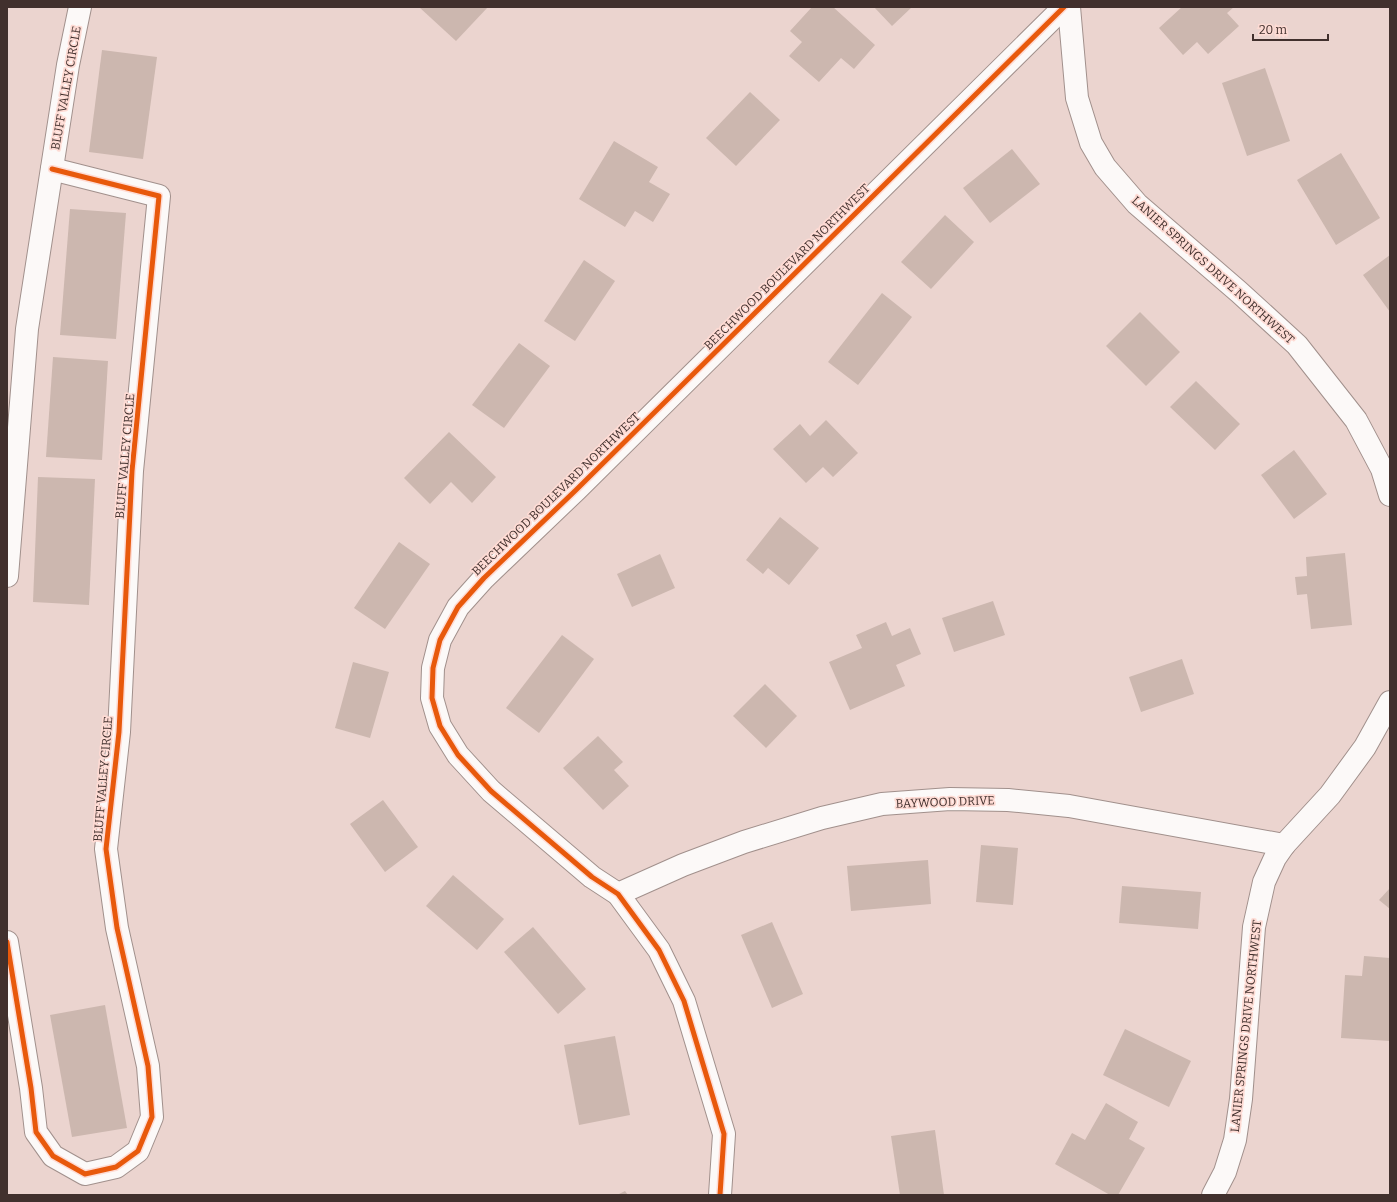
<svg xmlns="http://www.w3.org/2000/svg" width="1397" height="1202" font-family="Bitter,serif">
<rect width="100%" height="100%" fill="#ebd4cf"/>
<g fill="#ccb7af">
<polygon points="419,7 488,7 456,41"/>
<polygon points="812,7 833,7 875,45 854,69 841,58 819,82 789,56 802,42 790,31"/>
<polygon points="874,7 912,7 892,26"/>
<polygon points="1182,7 1234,7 1227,13 1239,26 1208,54 1197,42 1183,55 1159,28"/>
<polygon points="102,50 157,57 143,159 89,152"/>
<polygon points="1265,68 1290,141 1247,156 1222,83"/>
<polygon points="750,92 780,120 736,166 706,138"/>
<polygon points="614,141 658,167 649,182 670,194 653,222 635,211 625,227 579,199"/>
<polygon points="1012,149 1040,184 990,223 963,188"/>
<polygon points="1341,153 1380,218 1336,245 1297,180"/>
<polygon points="70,209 126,213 116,339 60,335"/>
<polygon points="945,215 974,242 931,289 901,262"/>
<polygon points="1390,255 1390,312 1363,275"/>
<polygon points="584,260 615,281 575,341 544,321"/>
<polygon points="882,293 912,317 858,385 828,362"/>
<polygon points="1140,312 1180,352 1146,386 1106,346"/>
<polygon points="519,343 550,366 504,428 472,405"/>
<polygon points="53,357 108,361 102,460 46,457"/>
<polygon points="1196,381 1240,424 1215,450 1170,407"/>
<polygon points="826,420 858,453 833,477 823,467 806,483 773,449 800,424 810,436"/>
<polygon points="449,432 496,477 472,503 451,482 430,504 404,478"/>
<polygon points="1294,450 1327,494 1294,519 1261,475"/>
<polygon points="38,477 95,479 89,605 33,602"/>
<polygon points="780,517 819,548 789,585 768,568 763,574 746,560"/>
<polygon points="399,542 430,564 385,629 354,608"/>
<polygon points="1345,553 1352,625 1311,629 1307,594 1297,595 1295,577 1307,576 1306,557"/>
<polygon points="660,554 675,588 632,607 617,574"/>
<polygon points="993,601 1005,635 954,652 942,618"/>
<polygon points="886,622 892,636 910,628 921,654 896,665 905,686 850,710 829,662 862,648 856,635"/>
<polygon points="562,635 594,659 539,733 506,708"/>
<polygon points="1182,659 1194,694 1141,712 1129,677"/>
<polygon points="353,662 389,672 370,738 335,728"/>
<polygon points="765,684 797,716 766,748 733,716"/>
<polygon points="598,736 623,762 614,770 629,786 603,810 563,768"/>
<polygon points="383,800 418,847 385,872 350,824"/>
<polygon points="981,845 1018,848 1013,905 976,902"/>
<polygon points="928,860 931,904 851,911 847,866"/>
<polygon points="453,875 504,919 477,950 426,906"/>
<polygon points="1122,886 1201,892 1198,929 1119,923"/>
<polygon points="1390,888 1390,909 1379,900"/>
<polygon points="772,922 803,994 772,1008 741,935"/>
<polygon points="533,927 586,989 558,1014 504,952"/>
<polygon points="1364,956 1390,958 1390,1041 1341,1038 1345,975 1362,976"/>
<polygon points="105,1005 127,1128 72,1137 50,1015"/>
<polygon points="1125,1029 1191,1061 1169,1107 1103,1075"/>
<polygon points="615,1036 630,1115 579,1125 564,1045"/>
<polygon points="1106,1103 1138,1122 1129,1139 1145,1148 1118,1195 1110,1195 1055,1164 1072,1133 1085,1140"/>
<polygon points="935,1130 944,1195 900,1195 891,1136"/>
<polygon points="625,1191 628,1195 617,1195"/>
</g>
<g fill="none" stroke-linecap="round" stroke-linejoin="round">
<g stroke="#a1908c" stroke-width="24">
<g id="minor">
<polyline points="1069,7 1077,98 1091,143 1105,167 1137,204 1239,292 1297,345 1356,420 1382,469 1390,495"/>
<polyline points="7,576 27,329 68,65 80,7"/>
<polyline points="618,894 683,865 744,842 822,818 882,804 950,799 1008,800 1069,806 1284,845"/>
<polyline points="7,942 31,1088 36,1132 53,1156 85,1174 116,1167 138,1151 152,1117 148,1066 117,928 106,849 119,732 132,471 159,196 52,169"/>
<polyline points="720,1195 724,1134 684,1001 659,950 618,894 592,877 491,791 458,755 440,726 432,698 433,668 440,640 458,607 484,578 576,490 1064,7"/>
<polyline points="1213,1195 1225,1172 1235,1140 1241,1099 1254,927 1264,882 1275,858 1284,845 1330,795 1365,747 1390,702"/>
</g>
</g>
<use href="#minor" stroke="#fcf9f8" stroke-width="22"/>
<g stroke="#fedbd4" stroke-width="8">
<g id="cycleway">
<polyline points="7,942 31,1088 36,1132 53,1156 85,1174 116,1167 138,1151 152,1117 148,1066 117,928 106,849 119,732 132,471 159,196 52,169"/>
<polyline points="720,1195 724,1134 684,1001 659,950 618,894 592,877 491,791 458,755 440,726 432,698 433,668 440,640 458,607 484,578 576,490 1064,7"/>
</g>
</g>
<use href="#cycleway" stroke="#e8590c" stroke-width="5"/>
</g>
<g text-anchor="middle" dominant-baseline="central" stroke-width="3.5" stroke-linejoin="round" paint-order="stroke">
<g font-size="12" fill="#41302d" stroke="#fedbd4">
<text transform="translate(66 88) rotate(-80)">BLUFF VALLEY CIRCLE</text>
<text transform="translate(787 267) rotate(-45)">BEECHWOOD BOULEVARD NORTHWEST</text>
<text transform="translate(1213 270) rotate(42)">LANIER SPRINGS DRIVE NORTHWEST</text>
<text transform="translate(125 456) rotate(-85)">BLUFF VALLEY CIRCLE</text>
<text transform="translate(556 494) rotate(-44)">BEECHWOOD BOULEVARD NORTHWEST</text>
<text transform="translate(103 779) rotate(-85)">BLUFF VALLEY CIRCLE</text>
<text transform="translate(945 802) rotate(-2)">BAYWOOD DRIVE</text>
<text transform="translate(1246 1026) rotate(-84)">LANIER SPRINGS DRIVE NORTHWEST</text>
</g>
</g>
<rect width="1397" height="1202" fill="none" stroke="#41302d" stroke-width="16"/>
<path d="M1253 34v6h75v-6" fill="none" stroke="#41302d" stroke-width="2"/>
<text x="1259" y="34" font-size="12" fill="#41302d" stroke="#fedbd4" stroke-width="3" paint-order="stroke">20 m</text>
</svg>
